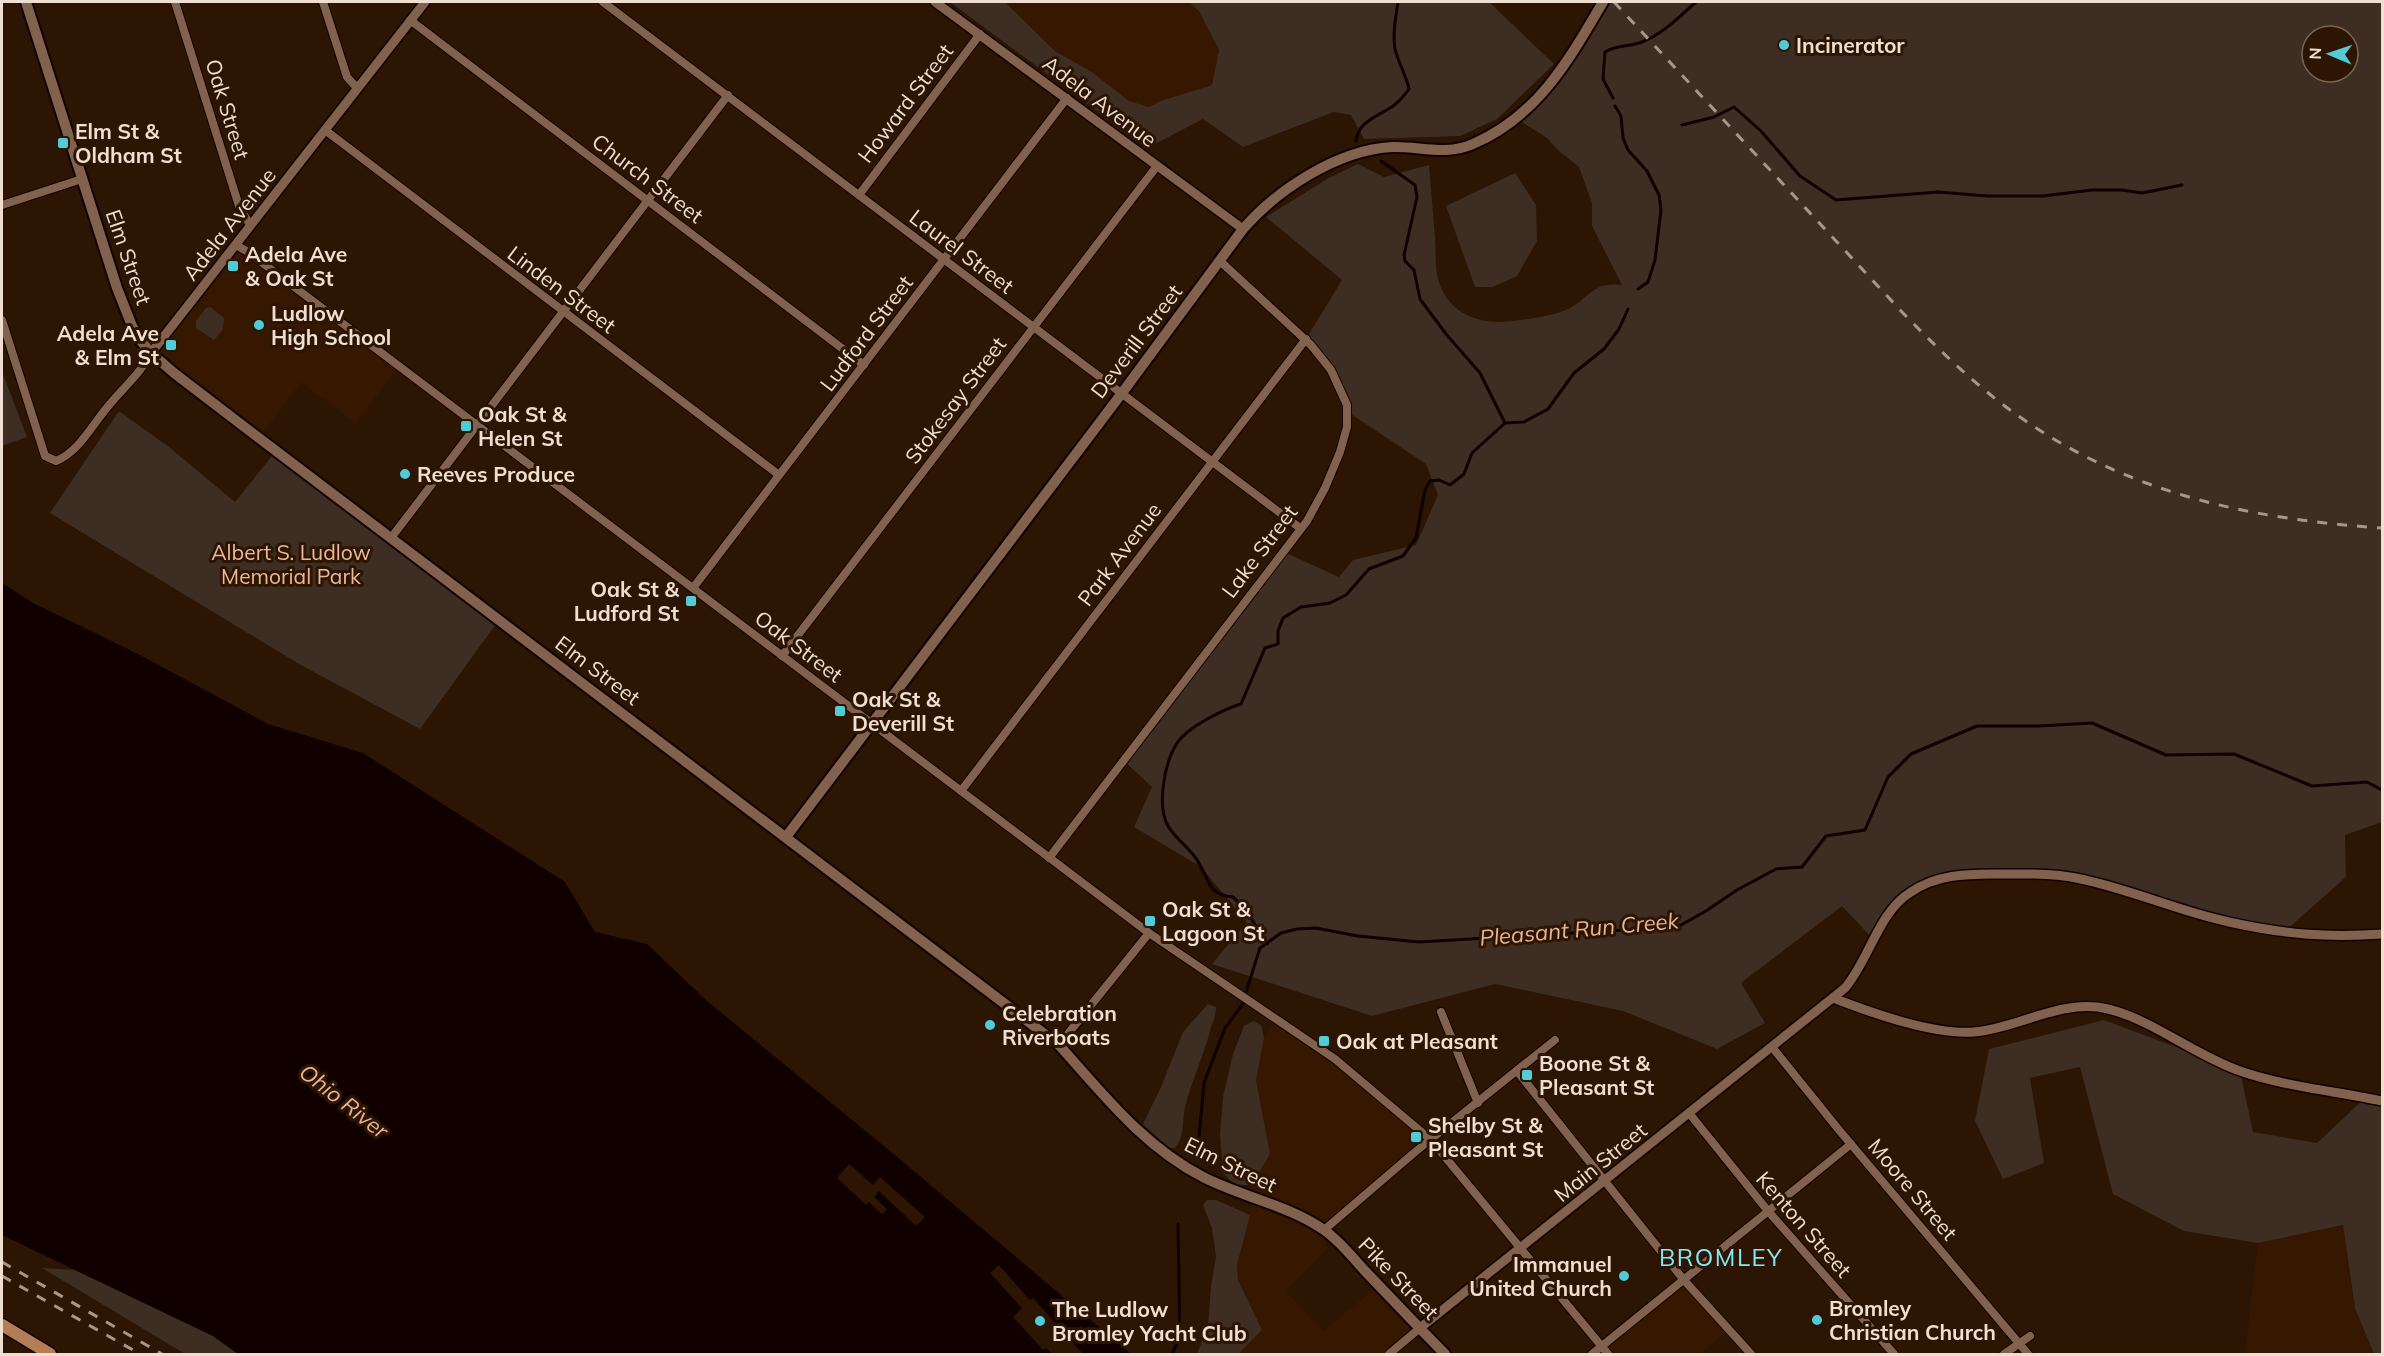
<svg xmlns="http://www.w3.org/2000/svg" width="2384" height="1356" font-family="Mulish,sans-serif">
<rect width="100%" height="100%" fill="#2d1503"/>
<g fill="#361801">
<polygon points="1005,2 1189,2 1199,11 1219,50 1212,85 1160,101 1149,107 1129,101 1092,72 1055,50"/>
<polygon points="236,245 399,366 356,423 301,382 259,438 151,353"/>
<polygon points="1277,1020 1301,1035 1431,1140 1324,1230 1326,1250 1286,1291 1323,1331 1379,1286 1420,1328 1389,1354 1238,1354 1262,1330 1238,1280 1237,1265 1253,1199 1252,1185 1270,1154 1256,1080 1264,1038"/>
<polygon points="2343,1225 2355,1308 2374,1354 2245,1354 2258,1243"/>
<polygon points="1683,1279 1729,1330 1700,1354 1608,1354 1601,1347"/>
</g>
<g fill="#3d2d22" fill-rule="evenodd">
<polygon points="950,2 1005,2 1055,51 1092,72 1129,101 1149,107 1160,101 1212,85 1219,50 1199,11 1189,2 1489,2 1554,64 1497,119 1460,136 1364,139 1351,115 1334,112 1243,147 1203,119 1153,145 1093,108"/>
<path d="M 1605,2 L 2382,2 L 2382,822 L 2345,835 L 2346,877 L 2283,933 L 2075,878 L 2026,874 L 1929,882 L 1896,904 L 1875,941 L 1842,906 L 1741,983 L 1765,1023 L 1717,1049 L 1623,1011 L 1495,984 L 1372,1016 L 1212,964 L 1247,922 L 1201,867 L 1134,827 L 1152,787 L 1123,760 L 1282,551 L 1339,577 L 1353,560 L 1416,545 L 1438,495 L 1426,464 L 1348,412 L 1331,370 L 1306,339 L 1342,280 L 1266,217 L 1329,178 L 1358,164 L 1384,177 L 1429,165 C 1431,189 1433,213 1435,238 C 1436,250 1435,263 1437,274 C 1443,306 1468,322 1499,322 C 1512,322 1554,316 1566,310 C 1590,299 1591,281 1622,285 L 1592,226 L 1592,203 L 1579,167 L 1559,151 L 1547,138 L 1517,119 L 1530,109 ZM 2312,36 L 2348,36 L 2348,72 L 2312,72 Z"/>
<polygon points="1515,173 1536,205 1537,241 1517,276 1493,287 1475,287 1446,206"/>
<polygon points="210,307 224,318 223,329 214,340 196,328 196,321 206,308"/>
<polygon points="3,374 27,437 2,446 2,375"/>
<polygon points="119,411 169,447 235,502 276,451 499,620 420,729 299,664 50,513"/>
<path d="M 1208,1004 L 1216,1007 C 1216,1019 1211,1024 1209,1035 C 1202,1059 1191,1083 1185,1107 C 1182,1122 1185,1136 1175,1148 L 1168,1148 L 1143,1124 L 1161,1087 L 1183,1032 Z"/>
<polygon points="2104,1020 2240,1071 2253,1132 2317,1143 2365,1098 2382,1101 2382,1354 2374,1354 2355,1308 2343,1225 2258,1243 2184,1231 2113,1194 2080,1067 2030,1078 2044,1163 2003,1179 1975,1121 1989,1049"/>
<polygon points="1253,1021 1261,1025 1264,1038 1256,1080 1270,1154 1252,1185 1235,1185 1223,1173 1220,1135 1223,1097 1233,1054 1244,1026"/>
<polygon points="1207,1200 1216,1200 1250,1215 1237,1265 1238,1280 1262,1330 1238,1354 1197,1354 1208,1326 1211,1286 1216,1257 1212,1228 1203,1205"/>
<polygon points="42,1268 75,1270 213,1336 238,1354 185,1354"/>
</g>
<polygon fill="#100100" points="2,583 33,603 136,653 268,724 363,753 565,882 595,932 647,944 708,1002 896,1156 1131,1354 238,1354 213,1336 2,1235"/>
<g fill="#2d1503">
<polygon points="849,1164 873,1185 880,1177 925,1217 916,1226 879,1191 874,1197 887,1209 882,1214 869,1202 866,1205 837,1178"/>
<polygon points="999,1265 1030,1300 1033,1298 1056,1324 1050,1330 1058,1340 1065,1334 1083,1354 1052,1354 1046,1348 1043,1350 1013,1317 1022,1308 990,1273"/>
</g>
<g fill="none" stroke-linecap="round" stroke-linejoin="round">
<g stroke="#100100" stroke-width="3">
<path d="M 1613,98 L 1603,79 L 1605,52 C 1616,45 1629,47 1642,42 C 1663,34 1680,16 1696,2"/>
<polyline points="1615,106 1621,116 1623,138 1628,150 1647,171 1659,195 1661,210 1655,260 1648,282 1638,289"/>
<polyline points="1682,125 1714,117 1734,107 1761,131 1800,176 1836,200 1938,192 1987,196 2043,196 2092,190 2122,190 2142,193 2182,185"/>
<path d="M 1356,141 C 1358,121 1379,116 1393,106 C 1400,101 1404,96 1409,89 C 1406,75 1398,62 1395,49 C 1392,33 1396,17 1398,2"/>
<polyline points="1381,161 1415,185 1417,197 1404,255 1405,261 1414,270 1420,299 1446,334 1480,373 1505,423"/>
<path d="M 1267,944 L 1246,910 L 1233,897 C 1206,895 1209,876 1195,857 C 1187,846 1175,838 1168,826 C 1156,805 1165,756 1181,738 C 1193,725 1224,709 1241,704 L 1265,648 L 1278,644 L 1278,631 L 1283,618 L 1301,607 L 1330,603 L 1346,595 L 1369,569 L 1403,556 L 1416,538 L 1425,490 L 1430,481 L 1439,480 L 1450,485 L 1464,474 L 1472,453 L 1505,423 L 1524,422 L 1548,409 L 1574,373 L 1604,349 L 1619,329 L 1628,309"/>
<polyline points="1198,1148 1204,1083 1225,1028 1242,1005 1260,948 1281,933 1297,929 1316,928 1358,936 1419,942 1659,928 1681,925 1706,911 1737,890 1776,869 1802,867 1826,836 1865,830 1888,777 1911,754 1977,726 2039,726 2092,723 2166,755 2234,754 2312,786 2367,782 2382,790"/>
<polyline points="1172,1354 1180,1337 1178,1224"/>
</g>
<g stroke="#140200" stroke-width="10">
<g id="minor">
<polyline points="175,2 239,206 250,225"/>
<polyline points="323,2 347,77 357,88"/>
<polyline points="603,2 1300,528"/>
<polyline points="410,20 864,365"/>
<polyline points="325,130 779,475"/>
<polyline points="859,195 980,34"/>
<polyline points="2,205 82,179"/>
<polyline points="236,245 248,252 1149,933 1335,1059 1431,1140 1608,1354"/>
<path d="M 2,320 L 45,456 L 56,461 C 80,451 93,423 110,404 C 124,387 141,373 151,353"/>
<polyline points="391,538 728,95"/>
<polyline points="693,588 1067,98"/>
<polyline points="782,656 1157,166"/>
<polyline points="961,791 1306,339"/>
<polyline points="1049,858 1307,521 1325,488 1340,452 1347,427 1347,405 1331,370 1311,345 1220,261"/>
<polyline points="1441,1012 1478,1103"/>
<polyline points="1059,1045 1149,933"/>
<polyline points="1772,1047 1839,1130 2028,1354"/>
<polyline points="1517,1071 1683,1279 1751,1354"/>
<polyline points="1689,1113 1768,1211 1894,1354"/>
<polyline points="1324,1230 1415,1152 1555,1040"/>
<polyline points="1389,1354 1420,1328"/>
<polyline points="1592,1354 1851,1144"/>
<polyline points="2004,1354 2030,1336"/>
</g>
</g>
<g stroke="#140200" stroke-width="12">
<g id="tertiary">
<polyline points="935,2 1243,229"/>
<polyline points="151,353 425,2"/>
<path d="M 1833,998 C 1872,1013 1933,1035 1974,1032 C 2020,1028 2061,998 2108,1009 C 2153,1020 2194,1055 2240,1071 C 2286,1087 2335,1091 2382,1101"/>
<path d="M 1420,1328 L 1845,988 C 1869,960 1879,911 1911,892 C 1936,875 1964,874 1994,874 C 2021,874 2049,873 2076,878 C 2128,888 2177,911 2229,922 C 2283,934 2327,938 2382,934"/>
</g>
</g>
<g stroke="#140200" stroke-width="14">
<g id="secondary">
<path d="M 26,2 L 117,288 L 132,326 L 141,341 L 151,353 L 174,373 L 259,438 L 1059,1045 C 1103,1094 1143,1146 1203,1177 C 1242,1197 1288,1205 1324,1230 C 1340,1241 1353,1258 1366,1272 C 1392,1299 1418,1327 1445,1354"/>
<path d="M 786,837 L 1122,393 L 1243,229 C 1277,190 1337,150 1392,147 C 1419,146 1446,156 1473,144 C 1538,116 1569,60 1603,2"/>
</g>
</g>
<g stroke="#140200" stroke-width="15">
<polyline id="primary" points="2,1325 50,1354"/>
</g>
<use href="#minor" stroke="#80624e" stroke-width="8"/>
<use href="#tertiary" stroke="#80624e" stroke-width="9"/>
<use href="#secondary" stroke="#80624e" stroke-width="10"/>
<use href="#primary" stroke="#b27e58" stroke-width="12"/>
<g stroke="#aa9688" stroke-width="3" stroke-dasharray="10 10" stroke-linecap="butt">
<path d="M 1614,2 L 1902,312 C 1938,349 1975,385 2017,415 C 2128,494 2250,519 2382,528"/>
<polyline points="2,1262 162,1354"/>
<polyline points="2,1276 140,1354"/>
</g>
</g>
<g fill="#52cbd8" stroke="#2d1503" stroke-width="2">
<circle cx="1784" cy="45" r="6"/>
<rect x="57" y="137" width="12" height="12" rx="3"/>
<rect x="227" y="260" width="12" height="12" rx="3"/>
<circle cx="259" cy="325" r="6"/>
<rect x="165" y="339" width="12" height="12" rx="3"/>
<rect x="460" y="420" width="12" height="12" rx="3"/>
<circle cx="405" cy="474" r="6"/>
<rect x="685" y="595" width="12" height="12" rx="3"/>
<rect x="834" y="705" width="12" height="12" rx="3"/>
<rect x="1144" y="915" width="12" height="12" rx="3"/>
<circle cx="990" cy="1025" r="6"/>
<rect x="1318" y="1035" width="12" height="12" rx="3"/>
<rect x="1521" y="1069" width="12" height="12" rx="3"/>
<rect x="1410" y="1131" width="12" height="12" rx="3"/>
<circle cx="1624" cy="1276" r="6"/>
<circle cx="1817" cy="1320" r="6"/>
<circle cx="1040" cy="1321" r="6"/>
</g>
<g text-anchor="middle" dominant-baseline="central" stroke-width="6" stroke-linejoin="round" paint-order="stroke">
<g font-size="21" font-weight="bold" fill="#f0ded3" stroke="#2d1503" text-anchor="start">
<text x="1796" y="45">Incinerator</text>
<text x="75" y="131">Elm St &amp;<tspan x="75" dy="24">Oldham St</tspan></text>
<text x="245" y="254">Adela Ave<tspan x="245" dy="24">&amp; Oak St</tspan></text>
<text x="271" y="313">Ludlow<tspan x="271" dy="24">High School</tspan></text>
<text x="159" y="333" text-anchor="end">Adela Ave<tspan x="159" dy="24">&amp; Elm St</tspan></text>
<text x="478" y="414">Oak St &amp;<tspan x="478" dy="24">Helen St</tspan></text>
<text x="417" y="474">Reeves Produce</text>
<text x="679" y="589" text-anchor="end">Oak St &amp;<tspan x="679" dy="24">Ludford St</tspan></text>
<text x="852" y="699">Oak St &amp;<tspan x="852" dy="24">Deverill St</tspan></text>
<text x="1162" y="909">Oak St &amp;<tspan x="1162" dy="24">Lagoon St</tspan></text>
<text x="1002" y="1013">Celebration<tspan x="1002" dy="24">Riverboats</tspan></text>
<text x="1336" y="1041">Oak at Pleasant</text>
<text x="1539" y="1063">Boone St &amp;<tspan x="1539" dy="24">Pleasant St</tspan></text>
<text x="1428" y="1125">Shelby St &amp;<tspan x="1428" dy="24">Pleasant St</tspan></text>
<text x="1612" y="1264" text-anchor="end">Immanuel<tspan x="1612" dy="24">United Church</tspan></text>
<text x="1829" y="1308">Bromley<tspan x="1829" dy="24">Christian Church</tspan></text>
<text x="1052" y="1309">The Ludlow<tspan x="1052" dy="24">Bromley Yacht Club</tspan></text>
</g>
<g font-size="21" fill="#f0ded3" stroke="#2d1503">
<text transform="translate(1100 101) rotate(37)">Adela Avenue</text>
<text transform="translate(905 103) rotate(-53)">Howard Street</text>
<text transform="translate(228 109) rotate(73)">Oak Street</text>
<text transform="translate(648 178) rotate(37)">Church Street</text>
<text transform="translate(229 224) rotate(-52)">Adela Avenue</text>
<text transform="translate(962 251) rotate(37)">Laurel Street</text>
<text transform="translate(129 257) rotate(71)">Elm Street</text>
<text transform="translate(562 289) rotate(37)">Linden Street</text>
<text transform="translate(866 333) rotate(-53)">Ludford Street</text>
<text transform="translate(1136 341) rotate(-53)">Deverill Street</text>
<text transform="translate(955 400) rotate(-53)">Stokesay Street</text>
<text transform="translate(1259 551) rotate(-53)">Lake Street</text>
<text transform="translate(1119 554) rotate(-53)">Park Avenue</text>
<text transform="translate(799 646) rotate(37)">Oak Street</text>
<text transform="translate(598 670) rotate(37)">Elm Street</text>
<text transform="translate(1600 1162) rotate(-39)">Main Street</text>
<text transform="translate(1231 1164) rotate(26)">Elm Street</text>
<text transform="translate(1913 1189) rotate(50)">Moore Street</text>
<text transform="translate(1804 1224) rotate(49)">Kenton Street</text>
<text transform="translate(1399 1278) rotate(46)">Pike Street</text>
</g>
<g font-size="21" fill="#ecb996" stroke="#2d1503">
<text x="291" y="552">Albert S. Ludlow<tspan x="291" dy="24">Memorial Park</tspan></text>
</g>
<g font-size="22" font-style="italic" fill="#e8b592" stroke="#2d1503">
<text transform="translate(1579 929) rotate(-5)">Pleasant Run Creek</text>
<text transform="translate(344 1101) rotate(38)">Ohio River</text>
</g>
<g font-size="24" letter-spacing="1.5" fill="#80eaf6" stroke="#2d1503">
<text x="1721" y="1257">BROMLEY</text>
</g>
</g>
<rect width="2384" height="1356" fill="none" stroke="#f0ded3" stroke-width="6"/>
<g transform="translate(2330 54) rotate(272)"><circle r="28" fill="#2d1503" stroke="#7b6556" stroke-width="1.5"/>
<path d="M0-4.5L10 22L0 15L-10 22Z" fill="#52cbd8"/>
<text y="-9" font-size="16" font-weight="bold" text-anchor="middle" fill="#f0ded3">N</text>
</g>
</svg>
